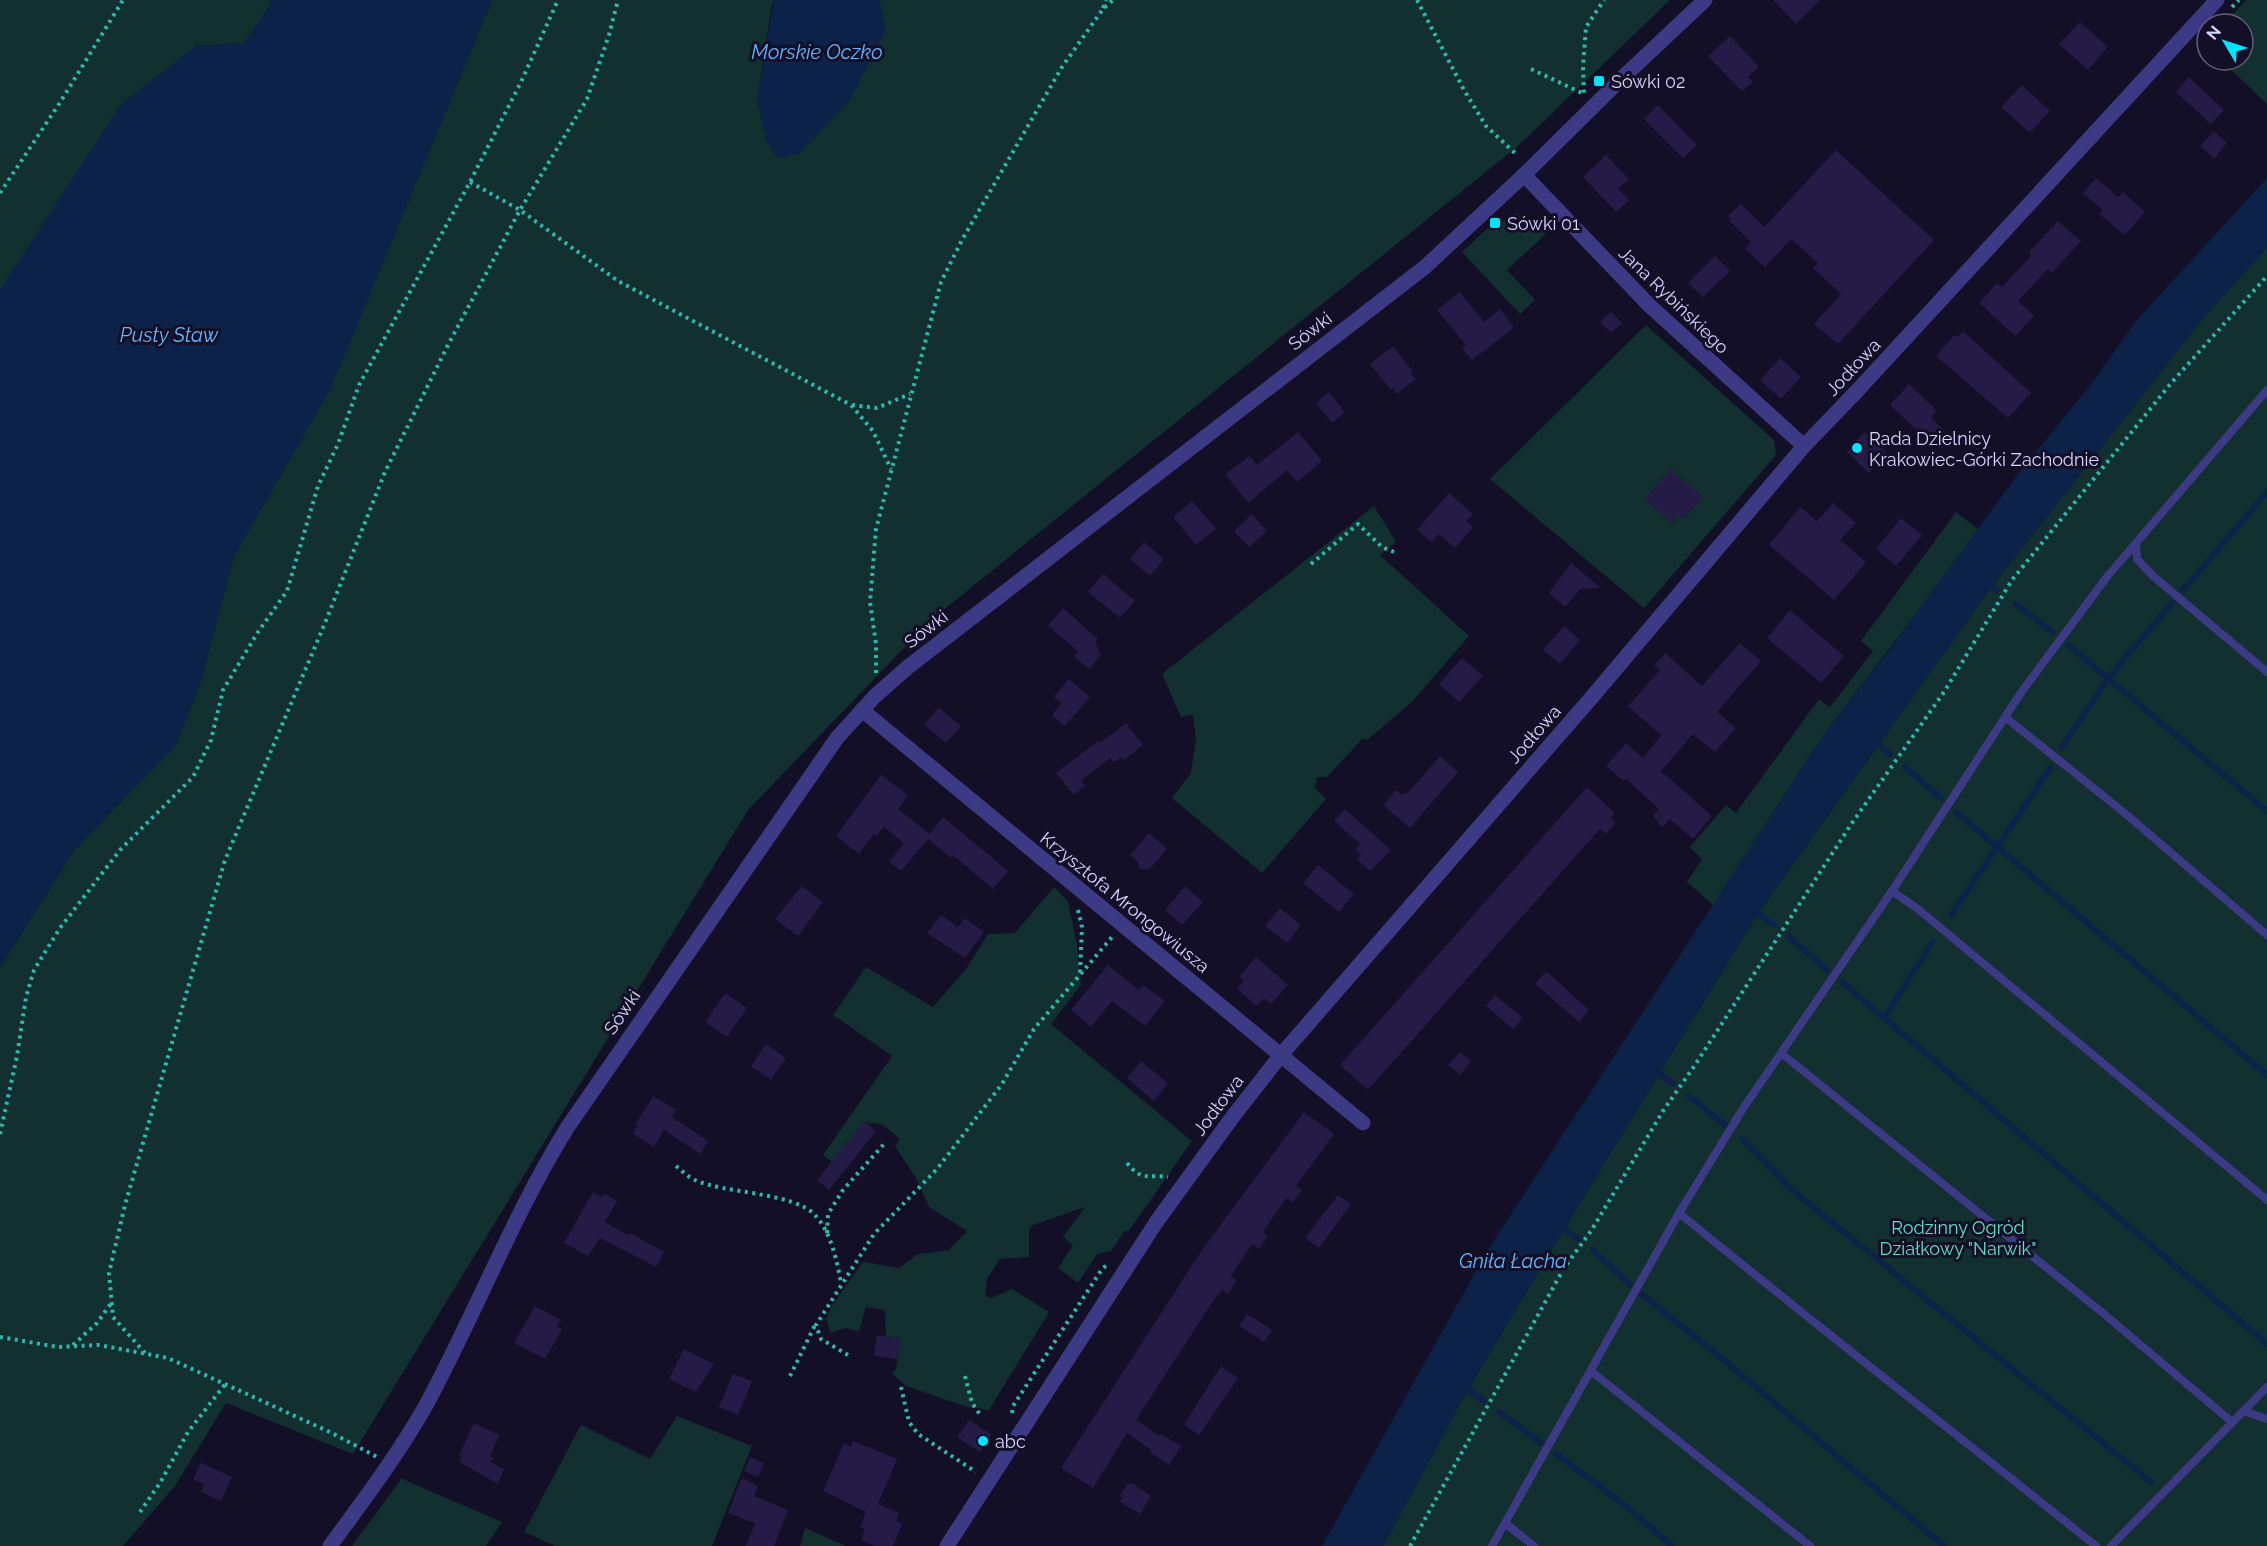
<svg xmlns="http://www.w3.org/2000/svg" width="2267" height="1546" font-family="Raleway,sans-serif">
<rect width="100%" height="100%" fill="#130f26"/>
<g fill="#12302f">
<polygon points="0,0 270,0 272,3 244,43 196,46 0,290"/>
<polygon points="492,0 776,0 772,4 757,101 885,31 879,0 1670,0 1518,146 931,620 748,810 353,1454 226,1403 175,1486 123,1546 0,1546 0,967 74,850 175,746 199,687 234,556 330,389"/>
<polygon points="2246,0 2267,0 2267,104 2221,60 2243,60 2243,24 2215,24 2224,14 2234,13"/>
<polygon points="1516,213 1533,228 1537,224 1546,234 1507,270 1535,300 1520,314 1462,252 1493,223 1497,227 1510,215 1512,217"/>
<polygon points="2267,247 2267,1546 1383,1546 1468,1389 1564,1229 1758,913 1992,586 2200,322"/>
<polygon points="1646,325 1774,440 1776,455 1644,608 1490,479"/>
<polygon points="1374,506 1396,542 1380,555 1469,636 1412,702 1367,740 1363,738 1327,777 1317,777 1315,788 1326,799 1262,873 1172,798 1191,773 1196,740 1193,715 1181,717 1162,674"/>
<polygon points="1956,512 1979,530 1820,740 1713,905 1687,882 1702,859 1690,847 1726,805 1736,813 1819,699 1830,707 1873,651 1861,641"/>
<polygon points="1054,887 1068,901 1077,945 1081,985 1051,1024 1192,1141 1128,1232 1125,1230 1111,1251 1097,1254 1078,1283 1058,1268 1073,1245 1063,1237 1085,1207 1033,1225 1029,1229 1029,1257 1000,1259 987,1279 985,1295 991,1298 1012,1289 1049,1312 989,1410 964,1406 906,1386 892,1374 896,1369 900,1339 886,1336 885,1310 866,1307 859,1331 845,1328 831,1333 826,1319 831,1307 863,1262 899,1268 918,1254 949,1250 967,1231 929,1207 917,1180 895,1146 900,1139 883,1125 864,1122 832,1162 823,1155 892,1056 833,1015 866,967 933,1007 966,969 988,934 1015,933"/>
<polygon points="677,1416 752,1446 712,1546 555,1546 524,1532 581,1425 650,1459"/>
<polygon points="402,1478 409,1482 502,1522 486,1546 352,1546"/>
<polygon points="805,1528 846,1546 800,1546"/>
</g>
<g fill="#0c2248">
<polygon points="270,0 492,0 330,390 234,556 199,687 175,746 74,850 0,967 0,290 121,104 196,46 244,43 272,3"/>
<polygon points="776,0 879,0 885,31 850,100 799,154 777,158 765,139 757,101 773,4"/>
<polygon points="2267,178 2267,247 2200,322 1992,586 1758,913 1564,1229 1468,1389 1383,1546 1322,1546 1489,1248 1820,740 1889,650 2018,474 2089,387 2136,321"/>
</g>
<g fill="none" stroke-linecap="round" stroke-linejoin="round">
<g stroke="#0c2248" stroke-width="6">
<polyline points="1992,586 1997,590"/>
<polyline points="2183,590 2267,492"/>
<polyline points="2016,604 2052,632"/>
<polyline points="2068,645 2267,811"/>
<polyline points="1877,744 1890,754"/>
<polyline points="2062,747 2109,677 2172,603"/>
<polyline points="1905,767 1941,798"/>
<polyline points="1956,812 2267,1075"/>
<polyline points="1758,914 1774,925"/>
<polyline points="1951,915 2050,768"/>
<polyline points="1789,937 1827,970"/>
<polyline points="1842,982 2267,1344"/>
<polyline points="1884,1018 1933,941"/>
<polyline points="1660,1074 1673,1084"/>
<polyline points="1689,1096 1725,1125"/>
<polyline points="1742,1139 1791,1189 2151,1482"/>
<polyline points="1564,1229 1578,1239"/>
<polyline points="1593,1250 1630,1285"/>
<polyline points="1641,1294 1702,1342 1944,1546"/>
<polyline points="1468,1389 1484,1401"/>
<polyline points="1499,1412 1541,1443"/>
<polyline points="1556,1454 1621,1502 1672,1546"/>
</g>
</g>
<g fill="#241b47">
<polygon points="1773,0 1820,0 1796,24"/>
<polygon points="2080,22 2108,47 2088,70 2059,44"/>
<polygon points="1730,36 1759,67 1748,77 1753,82 1742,91 1708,56"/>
<polygon points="2189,77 2224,110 2211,124 2176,92"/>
<polygon points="2022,85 2050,111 2030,133 2001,107"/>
<polygon points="1658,105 1697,145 1683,158 1644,119"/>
<polygon points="2214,131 2227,143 2214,159 2200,146"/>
<polygon points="1836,150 1934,240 1838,344 1814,324 1841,294 1813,268 1818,263 1791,239 1765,267 1745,249 1751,242 1730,221 1731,219 1728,216 1741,204 1764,227"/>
<polygon points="1606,155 1629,179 1618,189 1629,200 1616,212 1583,177"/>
<polygon points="2096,178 2118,197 2123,192 2145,212 2125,235 2099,214 2103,210 2083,193"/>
<polygon points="2058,221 2081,241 2052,273 2048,269 2018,301 2034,316 2015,336 1979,303 1997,283 2002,287 2029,258 2031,254 2029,252"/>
<polygon points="1715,256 1730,271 1703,297 1688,283"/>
<polygon points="1460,292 1484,322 1500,309 1514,328 1472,360 1462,349 1466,345 1437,310"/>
<polygon points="1611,312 1622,323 1611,333 1600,322"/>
<polygon points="1963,331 2031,393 2008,418 1936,356 1954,335 1957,337"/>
<polygon points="1393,346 1413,372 1411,374 1416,379 1397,394 1393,388 1391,390 1370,364"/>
<polygon points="1780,358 1801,377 1781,399 1760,380"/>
<polygon points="1909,384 1937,411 1931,418 1947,433 1934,446 1890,405"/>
<polygon points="1329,392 1345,412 1332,423 1316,403"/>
<polygon points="1298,432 1322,461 1297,482 1287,470 1248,503 1225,474 1250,456 1257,465"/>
<polygon points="1864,432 1887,453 1869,473 1847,452"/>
<polygon points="1671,469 1703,497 1684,519 1679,514 1672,523 1644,499"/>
<polygon points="1449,493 1473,514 1466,521 1473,527 1455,548 1439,534 1431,542 1417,530"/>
<polygon points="1192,501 1216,529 1196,545 1173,517"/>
<polygon points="1833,503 1856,523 1840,540 1866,562 1834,600 1769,545 1800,507 1817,521"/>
<polygon points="1252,514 1267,531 1249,547 1234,531"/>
<polygon points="1901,518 1922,535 1896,566 1876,549"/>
<polygon points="1144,542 1164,559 1150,576 1130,559"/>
<polygon points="1571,563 1601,588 1580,589 1565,607 1549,593"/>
<polygon points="1103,574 1135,601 1120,618 1088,592"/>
<polygon points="1063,608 1098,639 1095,642 1101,655 1089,669 1074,656 1078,651 1048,626"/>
<polygon points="1790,610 1844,656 1821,683 1767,638"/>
<polygon points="1564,626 1580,640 1560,664 1543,650"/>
<polygon points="1740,643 1761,661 1717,712 1736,728 1715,752 1693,734 1661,771 1712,816 1693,839 1670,819 1662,827 1653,816 1659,809 1626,779 1624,781 1606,766 1626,743 1643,758 1661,735 1628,706 1660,670 1654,665 1665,653 1702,686"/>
<polygon points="1462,658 1483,676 1459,702 1439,684"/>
<polygon points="1069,679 1090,697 1065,726 1052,715 1062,703 1054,697"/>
<polygon points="939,707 961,726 946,743 924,725"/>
<polygon points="1126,723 1143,745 1124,760 1122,757 1114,762 1110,758 1081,781 1085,786 1074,795 1056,773 1098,741 1100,743"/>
<polygon points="1440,756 1458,772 1410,828 1383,805 1396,790 1402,795 1405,792 1407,794"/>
<polygon points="881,775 908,795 898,809 930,834 943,817 1008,871 993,889 953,855 951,858 928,839 901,871 889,862 904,843 884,827 876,836 874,834 859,854 836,836"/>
<polygon points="1587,787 1615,813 1611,818 1616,823 1606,834 1600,829 1368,1090 1340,1065"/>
<polygon points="1345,809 1391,850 1370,871 1357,859 1361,855 1355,850 1360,844 1334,821"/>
<polygon points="1149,833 1167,849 1149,870 1139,869 1139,863 1130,855"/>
<polygon points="1318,865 1354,894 1339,912 1303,883"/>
<polygon points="802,886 823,902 798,936 775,919"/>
<polygon points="1185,886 1203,902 1182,925 1165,910"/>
<polygon points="1280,908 1301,925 1287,943 1265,926"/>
<polygon points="941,915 958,927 965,918 984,932 965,958 927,933"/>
<polygon points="1256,957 1288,985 1271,1004 1264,998 1257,1006 1237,989 1244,981 1239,977"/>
<polygon points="1108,965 1139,990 1143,985 1165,1001 1145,1026 1112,1001 1091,1027 1071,1010"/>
<polygon points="1546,971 1589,1010 1579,1022 1535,984"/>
<polygon points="725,993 747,1008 727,1037 705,1022"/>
<polygon points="1495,995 1523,1018 1513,1029 1486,1006"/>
<polygon points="766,1044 786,1058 771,1080 751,1066"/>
<polygon points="1460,1052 1471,1061 1460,1075 1448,1065"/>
<polygon points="1141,1061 1168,1083 1154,1101 1127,1078"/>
<polygon points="653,1096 676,1110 672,1117 708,1141 700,1154 664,1130 654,1147 633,1134 637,1126 635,1125"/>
<polygon points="1304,1112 1334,1134 1296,1186 1302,1190 1293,1202 1287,1198 1282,1204 1263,1232 1268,1236 1259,1249 1253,1244 1248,1250 1231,1276 1237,1280 1228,1294 1222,1290 1218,1296 1217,1295 1136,1420 1160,1436 1161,1434 1181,1446 1169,1465 1150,1452 1151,1450 1127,1433 1093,1488 1061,1468 1202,1250"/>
<polygon points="864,1121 876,1131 829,1190 817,1180"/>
<polygon points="593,1192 602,1197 604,1193 617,1201 605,1222 626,1234 632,1234 664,1252 656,1267 600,1238 588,1256 564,1243"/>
<polygon points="1338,1195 1351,1204 1319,1248 1305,1238"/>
<polygon points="535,1306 561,1320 557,1326 562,1329 545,1359 514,1343"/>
<polygon points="1247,1314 1272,1330 1264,1342 1239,1326"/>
<polygon points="877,1335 900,1339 897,1359 874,1356"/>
<polygon points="684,1349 714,1364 696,1392 669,1379"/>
<polygon points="1221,1366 1238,1378 1199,1435 1184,1425"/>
<polygon points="733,1374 752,1381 738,1415 719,1407"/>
<polygon points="969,1420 991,1434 980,1452 957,1437"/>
<polygon points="474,1423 499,1435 490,1456 493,1458 491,1462 504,1469 498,1484 459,1462 462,1456 459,1455"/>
<polygon points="853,1441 897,1459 878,1504 899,1513 896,1521 902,1524 893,1546 875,1546 861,1540 865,1529 860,1527 866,1512 823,1491 844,1443 851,1447"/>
<polygon points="750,1457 764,1463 758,1477 744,1471"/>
<polygon points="201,1463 232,1477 221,1501 201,1492 204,1484 193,1479"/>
<polygon points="742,1478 758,1486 754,1496 788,1510 774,1546 746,1546 755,1523 728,1513"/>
<polygon points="1128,1483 1131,1485 1132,1483 1151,1496 1140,1514 1120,1502 1122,1498 1120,1496"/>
</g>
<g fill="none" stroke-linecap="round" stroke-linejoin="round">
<g stroke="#2fb8b0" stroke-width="4" stroke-dasharray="3 4.5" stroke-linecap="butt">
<polyline points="1417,0 1464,90 1486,126 1517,155"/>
<polyline points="2232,7 2239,0"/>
<polyline points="1103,8 1106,0"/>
<polyline points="1531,69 1584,94 1583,67 1586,27 1604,0"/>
<polyline points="470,182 520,210 618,281 851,405 873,431 891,469"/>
<polyline points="0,193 61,101 123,0"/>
<polyline points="852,405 877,408 910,394"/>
<polyline points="1311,564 1358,524 1382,547 1394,552"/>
<polyline points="876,673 876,644 870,602 876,529 941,282 962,240 1062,67 1103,9 1113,0"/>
<polyline points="1078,910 1082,927 1080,974"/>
<polyline points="0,1134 17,1056 26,997 34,970 60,928 120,850 193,777 211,740 223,690 258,632 287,591 318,486 338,444 359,385 470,182 521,82 558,0"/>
<path d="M 1127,1163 C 1142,1182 1148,1174 1168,1177"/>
<path d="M 676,1166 C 682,1171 688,1177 695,1180 C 726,1194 793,1192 815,1215 C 831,1232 837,1261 841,1283"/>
<polyline points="827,1233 828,1214 843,1190 884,1144"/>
<polyline points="0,1337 58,1347 99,1345 168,1358 332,1433 377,1457"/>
<polyline points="73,1345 97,1323 112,1302"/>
<polyline points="145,1353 113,1317 109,1273 125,1205 225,860 325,623 385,472 448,345 520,210 587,99 609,35 618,0"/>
<polyline points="848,1355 821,1339 816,1325 874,1234 937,1169 1002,1084 1034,1029 1112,937"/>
<polyline points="790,1376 815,1325"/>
<polyline points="965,1376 972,1403 981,1416"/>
<polyline points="901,1387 909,1422 918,1434 976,1472"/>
<polyline points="1012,1413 1013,1406 1102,1269 1108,1264"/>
<polyline points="140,1512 160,1483 188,1432 226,1383"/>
<polyline points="1410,1546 1564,1268 1591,1231 1663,1111 1695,1065 1852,823 1944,692 2012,580 2172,382 2267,276"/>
</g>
<g stroke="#3d3a85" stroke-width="8">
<polyline points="2136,544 2137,559 2153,576 2267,672"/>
<polyline points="2005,717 2127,815 2267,935"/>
<polyline points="1892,891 1918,909 2267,1200"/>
<polyline points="1781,1053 2104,1314 2232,1422"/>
<path d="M 1679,1213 C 1817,1326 1957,1435 2096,1546"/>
<polyline points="1591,1371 1810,1546"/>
<polyline points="2243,1411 2267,1419"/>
<polyline points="1505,1523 1534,1546"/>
<polyline points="1492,1546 1679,1213 1744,1107 1892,891 2020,694 2106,578 2267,390"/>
<polyline points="2111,1546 2267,1387"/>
</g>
<g stroke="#3d3a85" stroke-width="15">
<polyline points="1524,175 1650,306 1804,446"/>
<polyline points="862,710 1363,1123"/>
<polyline points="947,1546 1157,1221 1234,1115 1281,1055 1592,697 1804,446 1857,391 2217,0"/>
</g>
<path stroke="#3d3a85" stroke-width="15" d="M 330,1546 C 363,1501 397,1456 425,1407 C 475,1315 512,1217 567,1128 L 837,738 L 875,696 L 908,667 L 1425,267 L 1524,175 L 1620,80 L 1705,0"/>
</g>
<g fill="#00e5ff" stroke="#130f26" stroke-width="2">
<rect x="1593" y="75" width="12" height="12" rx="3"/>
<rect x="1489" y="217" width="12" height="12" rx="3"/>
<circle cx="1857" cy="448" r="6"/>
<circle cx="983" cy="1441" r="6"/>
</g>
<g text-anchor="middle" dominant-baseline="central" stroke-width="6" stroke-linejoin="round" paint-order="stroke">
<g font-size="18" fill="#d9d4ff" stroke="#130f26" text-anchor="start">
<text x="1611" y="81">Sówki 02</text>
<text x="1507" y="223">Sówki 01</text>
<text x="1869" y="438">Rada Dzielnicy<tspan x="1869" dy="21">Krakowiec-Górki Zachodnie</tspan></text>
<text x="995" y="1441">abc</text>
</g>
<g font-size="18" fill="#d9d4ff" stroke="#130f26">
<text transform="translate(1674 300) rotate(44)">Jana Rybińskiego</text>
<text transform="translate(1310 331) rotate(-38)">Sówki</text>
<text transform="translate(1853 367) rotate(-47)">Jodłowa</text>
<text transform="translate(926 629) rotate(-38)">Sówki</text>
<text transform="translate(1534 734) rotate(-49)">Jodłowa</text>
<text transform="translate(1125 902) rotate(39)">Krzysztofa Mrongowiusza</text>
<text transform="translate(622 1012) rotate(-56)">Sówki</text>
<text transform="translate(1218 1105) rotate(-53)">Jodłowa</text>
</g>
<g font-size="18" fill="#5fe0c0" stroke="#130f26">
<text x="1958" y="1227">Rodzinny Ogród<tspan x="1958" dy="21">Działkowy "Narwik"</tspan></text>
</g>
<g font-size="20" font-style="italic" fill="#62b6ff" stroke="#130f26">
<text x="817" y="52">Morskie Oczko</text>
<text x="169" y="335">Pusty Staw</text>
<text x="1513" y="1261">Gniła Łacha</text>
</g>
</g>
<g transform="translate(2225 42) rotate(309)"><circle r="28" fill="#130f26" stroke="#625e7d" stroke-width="1.5"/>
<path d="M0-4.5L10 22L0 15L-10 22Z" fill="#00e5ff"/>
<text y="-9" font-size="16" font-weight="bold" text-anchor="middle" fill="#d9d4ff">N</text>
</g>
</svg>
